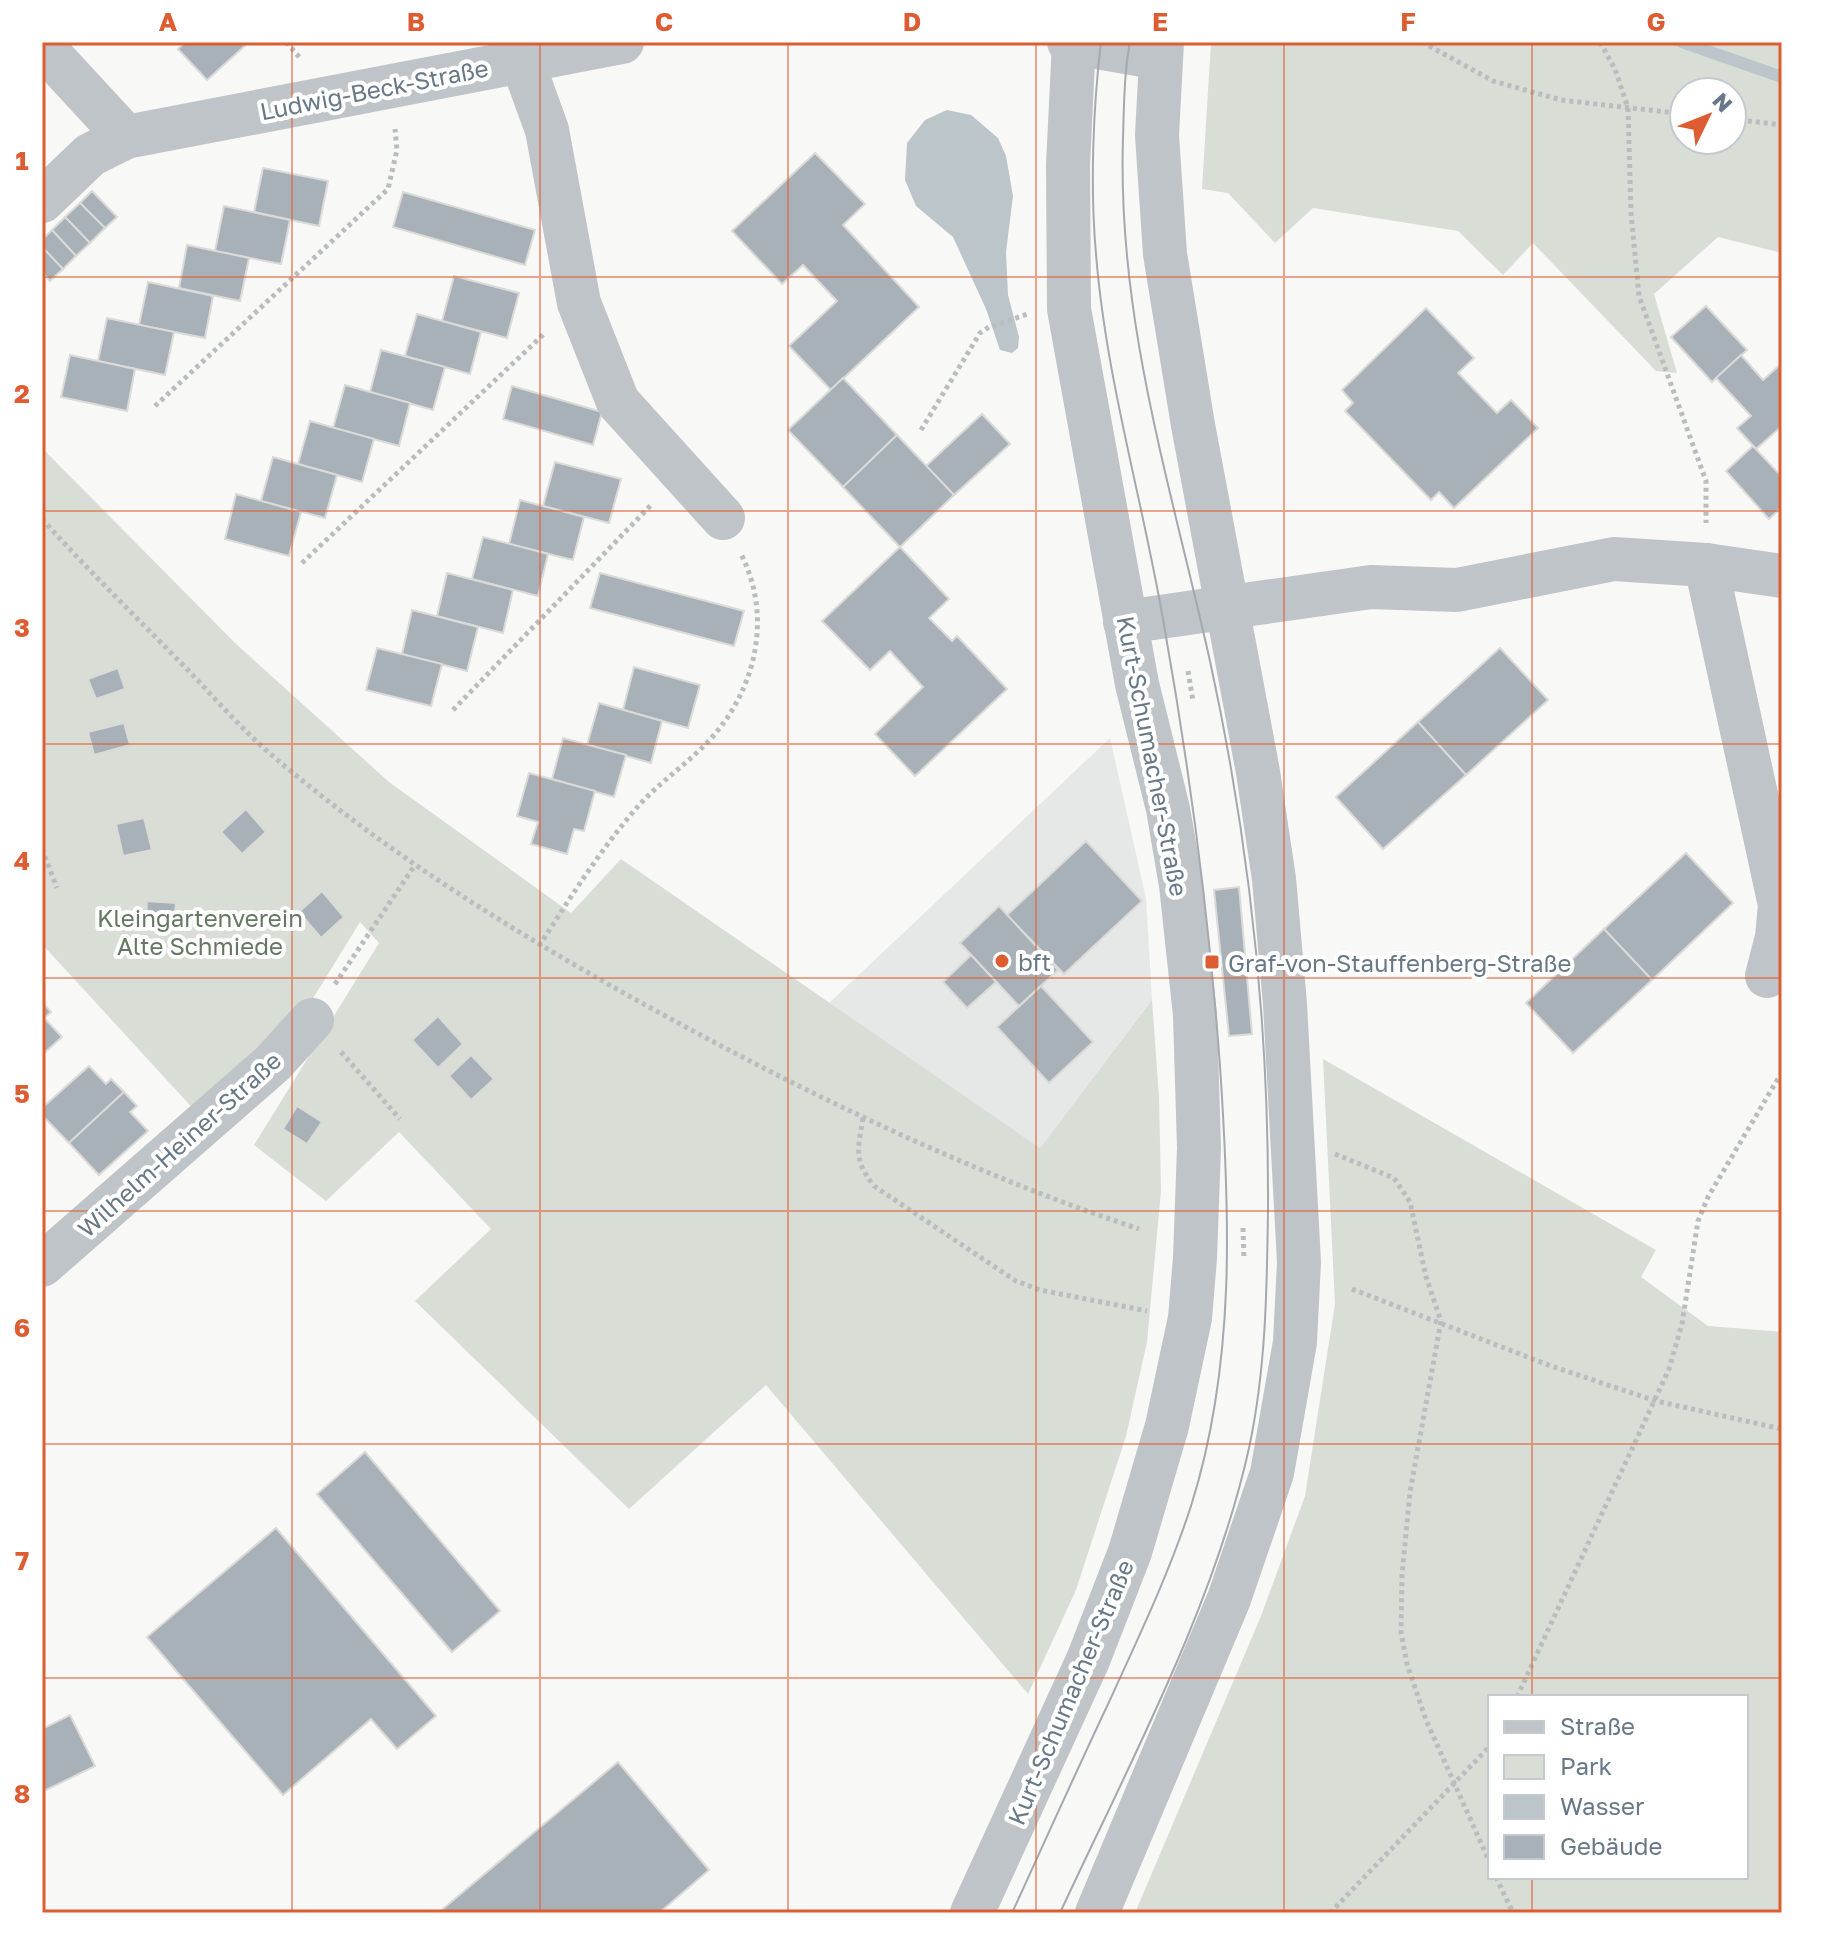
<svg xmlns="http://www.w3.org/2000/svg" width="1824" height="1955" font-family="'Golos Text',sans-serif">
<rect width="100%" height="100%" fill="#f8f8f6"/>
<polygon fill="#e6e7e7" points="1110,738 1146,898 1152,1000 1040,1148 829,1003"/>
<g fill="#d8ddd5" fill-rule="evenodd">
<path d="M 1211,42 L 1782,42 L 1782,253 L 1718,237 L 1654,294 L 1677,373 L 1656,371 L 1533,243 L 1503,275 L 1458,231 L 1313,208 L 1275,243 L 1228,193 L 1202,189 ZM 1684,92 L 1732,92 L 1732,140 L 1684,140 Z"/>
<polygon points="42,448 236,644 389,782 571,913 621,859 1040,1148 1152,1000 1159,1097 1161,1191 1147,1342 1126,1436 1076,1590 1028,1694 766,1385 629,1509 415,1301 491,1229 399,1132 326,1201 254,1145 379,943 360,922 309,1005 198,1114 42,944"/>
<path d="M 1323,1059 L 1656,1250 L 1641,1277 L 1708,1326 L 1782,1332 L 1782,1913 L 1135,1913 L 1261,1616 L 1305,1496 L 1335,1304 ZM 1490,1697 L 1746,1697 L 1746,1877 L 1490,1877 Z"/>
</g>
<polygon fill="#bbc5ca" points="947,110 971,115 998,138 1006,156 1013,196 1006,252 1008,295 1019,337 1018,348 1012,353 1000,350 986,309 953,237 916,206 905,180 907,143 925,120"/>
<g fill="none" stroke-linecap="round" stroke-linejoin="round">
<polyline stroke="#bbc5ca" stroke-width="12" points="1682,42 1782,77"/>
</g>
<g fill="#a8b1b7" stroke="#dadad8" stroke-width="2">
<polygon points="185,42 249,42 207,80 178,49"/>
<polygon points="815,153 865,204 843,225 919,307 831,390 789,346 837,301 803,265 782,284 732,231"/>
<polygon points="263,168 328,181 319,226 254,212"/>
<polygon points="92,191 117,217 105,228 80,203"/>
<polygon points="403,192 535,230 525,265 393,227"/>
<polygon points="80,203 105,228 90,243 65,217"/>
<polygon points="224,206 290,220 281,264 215,251"/>
<polygon points="65,217 90,243 76,256 52,230"/>
<polygon points="52,230 76,256 63,269 42,247 42,240"/>
<polygon points="187,245 249,258 240,301 179,288"/>
<polygon points="42,247 63,269 50,281 42,272"/>
<polygon points="454,276 519,293 507,338 442,321"/>
<polygon points="148,282 213,296 205,338 139,325"/>
<polygon points="1706,306 1747,350 1712,382 1671,337"/>
<polygon points="1426,308 1474,358 1458,373 1497,413 1511,400 1538,428 1454,508 1439,492 1431,500 1345,411 1353,403 1342,390"/>
<polygon points="417,314 481,332 470,374 405,356"/>
<polygon points="107,318 174,332 165,375 98,361"/>
<polygon points="381,350 445,367 433,410 370,392"/>
<polygon points="70,355 135,369 127,411 61,397"/>
<polygon points="1741,355 1763,380 1782,363 1782,426 1756,449 1737,428 1751,416 1716,378"/>
<polygon points="843,378 897,435 843,487 788,430"/>
<polygon points="345,385 410,403 399,446 333,428"/>
<polygon points="512,386 602,412 593,445 503,419"/>
<polygon points="982,414 1010,444 954,495 926,466"/>
<polygon points="310,421 374,439 362,482 298,464"/>
<polygon points="897,435 954,495 900,547 843,487"/>
<polygon points="1753,446 1782,477 1782,507 1769,519 1726,471"/>
<polygon points="273,457 337,475 325,518 261,501"/>
<polygon points="555,462 621,479 609,523 543,506"/>
<polygon points="236,494 301,512 289,556 225,539"/>
<polygon points="520,500 584,517 573,560 509,544"/>
<polygon points="483,537 548,554 538,596 472,579"/>
<polygon points="900,547 949,599 929,618 952,641 957,636 1007,689 915,776 875,734 923,687 890,651 870,670 822,621"/>
<polygon points="447,573 513,590 503,633 437,616"/>
<polygon points="600,573 744,611 734,646 590,608"/>
<polygon points="412,610 478,627 467,671 402,654"/>
<polygon points="377,648 442,664 431,706 366,690"/>
<polygon points="1500,648 1548,700 1466,775 1418,722"/>
<polygon points="634,667 700,685 688,728 623,710"/>
<polygon points="118,668 125,689 96,699 88,679"/>
<polygon points="599,703 662,721 651,763 587,745"/>
<polygon points="1418,722 1466,775 1383,849 1336,797"/>
<polygon points="124,723 130,745 94,755 88,732"/>
<polygon points="563,738 626,755 614,797 552,779"/>
<polygon points="529,773 595,791 584,831 574,829 567,854 531,844 538,822 517,816"/>
<polygon points="246,809 266,832 242,854 221,832"/>
<polygon points="144,818 152,850 123,856 116,824"/>
<polygon points="1086,841 1142,901 1064,974 1007,915"/>
<polygon points="1686,853 1733,903 1652,980 1604,929"/>
<polygon points="1239,887 1252,1034 1229,1036 1214,890"/>
<polygon points="322,891 344,917 321,938 299,912"/>
<polygon points="147,901 176,903 174,924 146,922"/>
<polygon points="999,906 1058,970 1019,1006 960,943"/>
<polygon points="1604,929 1652,980 1573,1053 1526,1003"/>
<polygon points="971,955 996,982 967,1008 943,982"/>
<polygon points="1041,986 1093,1042 1049,1083 997,1027"/>
<polygon points="42,1002 51,1012 44,1018 62,1037 42,1055"/>
<polygon points="438,1016 463,1044 438,1068 412,1040"/>
<polygon points="471,1055 494,1079 471,1100 449,1076"/>
<polygon points="89,1066 106,1084 111,1079 124,1092 69,1143 42,1115 42,1108"/>
<polygon points="124,1092 137,1106 130,1112 148,1131 99,1175 69,1143"/>
<polygon points="297,1106 322,1122 307,1144 283,1129"/>
<polygon points="365,1452 500,1611 452,1652 317,1494"/>
<polygon points="276,1528 436,1716 397,1749 371,1719 283,1795 147,1637"/>
<polygon points="70,1715 95,1766 42,1792 42,1729"/>
<polygon points="618,1762 709,1870 659,1913 438,1913"/>
</g>
<g fill="none" stroke-linecap="round" stroke-linejoin="round">
<g stroke="#babdc0" stroke-width="5" stroke-dasharray="4 4" stroke-linecap="butt">
<polyline points="286,42 301,59"/>
<polyline points="1422,42 1493,81 1561,100 1684,114"/>
<polyline points="1600,42 1615,69 1628,108 1631,213 1639,296 1706,481 1706,523"/>
<polyline points="1732,119 1782,125"/>
<polyline points="155,406 388,189 397,150 395,129"/>
<polyline points="921,430 980,333 989,327 1028,314"/>
<path d="M 42,519 C 88,570 137,618 185,667 C 214,697 242,730 274,757 C 389,855 517,934 649,1007 C 807,1094 968,1172 1139,1229"/>
<polyline points="302,563 545,333"/>
<polyline points="1188,671 1193,701"/>
<polyline points="453,710 653,503"/>
<polyline points="42,849 57,888"/>
<path d="M 539,946 C 569,900 598,853 634,811 C 657,783 690,763 714,735 C 757,685 772,615 741,554"/>
<polyline points="335,984 415,865"/>
<polyline points="341,1052 400,1119"/>
<path d="M 863,1118 C 858,1150 853,1159 874,1186 L 1016,1281 L 1040,1290 L 1147,1311"/>
<polyline points="1335,1154 1394,1178 1410,1202 1426,1277 1441,1321 1410,1492 1402,1575 1401,1632 1407,1664 1426,1720 1490,1863"/>
<polyline points="1243,1228 1244,1260"/>
<polyline points="1352,1289 1551,1366 1656,1401 1782,1429"/>
<polyline points="1517,1697 1669,1369 1682,1324 1698,1221 1708,1197 1782,1072"/>
<polyline points="1496,1877 1513,1913"/>
<polyline points="1330,1913 1490,1746"/>
</g>
<g stroke="#bfc4c8" stroke-width="44">
<polyline points="511,42 522,61 547,130 579,303 618,402 723,518"/>
<polyline points="1069,42 1160,58"/>
<polyline points="42,46 126,137"/>
<polyline points="42,201 90,155 126,137 622,42"/>
<polyline points="1706,565 1780,905 1777,937 1767,976"/>
<polyline points="1125,622 1371,587 1457,590 1614,559 1706,565 1782,576"/>
<polyline points="42,1265 273,1063 312,1020"/>
<polyline points="972,1913 1088,1660 1130,1552 1167,1426 1190,1318 1195,1258 1199,1148 1195,1015 1181,885 1168,809 1137,684 1069,309 1068,165 1074,42"/>
<polyline points="1097,1913 1229,1599 1272,1473 1295,1342 1299,1262 1285,1004 1274,879 1258,772 1193,425 1165,254 1157,135 1162,42"/>
</g>
<g stroke="#a3a9af" stroke-width="2">
<path d="M 1012,1913 C 1044,1843 1076,1772 1109,1702 C 1138,1638 1169,1574 1191,1506 C 1236,1364 1230,1213 1220,1066 C 1209,917 1190,771 1164,625 C 1143,501 1106,380 1096,254 C 1090,187 1093,109 1101,42"/>
<path d="M 1060,1913 C 1128,1766 1214,1607 1249,1448 C 1266,1369 1267,1288 1268,1208 C 1269,1024 1249,840 1210,661 C 1171,486 1117,320 1123,138 C 1124,107 1124,73 1130,42"/>
</g>
</g>
<path fill="none" stroke="#dd5c31" stroke-width="2" stroke-opacity="0.55" d="M 292,42 L 292,1913M 540,42 L 540,1913M 788,42 L 788,1913M 1036,42 L 1036,1913M 1284,42 L 1284,1913M 1532,42 L 1532,1697M 42,277 L 1782,277M 42,511 L 1782,511M 42,744 L 1782,744M 42,978 L 1782,978M 42,1211 L 1782,1211M 42,1444 L 1782,1444M 42,1678 L 1782,1678M 1532,1877 L 1532,1913"/>
<g fill="#dd5c31" stroke="#fff" stroke-width="3">
<circle cx="1002" cy="961" r="8"/>
<rect x="1204" y="954" width="16" height="16" rx="4"/>
</g>
<g text-anchor="middle" dominant-baseline="central" stroke-width="8" stroke-linejoin="round" paint-order="stroke">
<g font-size="24" fill="#687886" stroke="#fff">
<text transform="translate(374 89) rotate(-11)">Ludwig-Beck-Straße</text>
<text transform="translate(1153 756) rotate(79)">Kurt-Schumacher-Straße</text>
<text transform="translate(179 1144) rotate(-42)">Wilhelm-Heiner-Straße</text>
<text transform="translate(1070 1692) rotate(-67)">Kurt-Schumacher-Straße</text>
</g>
<g font-size="24" fill="#667863" stroke="#fff">
<text x="200" y="917">Kleingartenverein<tspan x="200" dy="28">Alte Schmiede</tspan></text>
</g>
<g font-size="24" fill="#687886" stroke="#fff" text-anchor="start">
<text x="1018" y="961">bft</text>
<text x="1228" y="962">Graf-von-Stauffenberg-Straße</text>
</g>
</g>
<rect width="1824" height="1955" fill="none" stroke="#ffffff" stroke-width="88"/>
<rect x="1488" y="1695" width="260" height="184" fill="#ffffff" stroke="#c3c9cf" stroke-width="2"/>
<rect x="1504" y="1721" width="40" height="12" fill="#bfc4c8" stroke="#c3c9cf" stroke-width="2"/>
<text x="1560" y="1735" font-size="24" fill="#687886">Straße</text>
<rect x="1504" y="1755" width="40" height="24" fill="#d8ddd5" stroke="#c3c9cf" stroke-width="2"/>
<text x="1560" y="1775" font-size="24" fill="#687886">Park</text>
<rect x="1504" y="1795" width="40" height="24" fill="#bbc5ca" stroke="#c3c9cf" stroke-width="2"/>
<text x="1560" y="1815" font-size="24" fill="#687886">Wasser</text>
<rect x="1504" y="1835" width="40" height="24" fill="#a8b1b7" stroke="#c3c9cf" stroke-width="2"/>
<text x="1560" y="1855" font-size="24" fill="#687886">Gebäude</text>
<g transform="translate(1708 116) rotate(47)"><circle r="38" fill="#ffffff" stroke="#c3c9cf" stroke-width="2"/>
<path d="M0-6L14 30L0 20L-14 30Z" fill="#dd5c31"/>
<text y="-12" font-size="22" font-weight="bold" text-anchor="middle" fill="#687886">N</text>
</g>
<rect x="44" y="44" width="1736" height="1867" fill="none" stroke="#dd5c31" stroke-width="3"/>
<g font-size="26" text-anchor="middle" font-weight="bold" fill="#dd5c31">
<text x="168" y="31">A</text>
<text x="416" y="31">B</text>
<text x="664" y="31">C</text>
<text x="912" y="31">D</text>
<text x="1160" y="31">E</text>
<text x="1408" y="31">F</text>
<text x="1656" y="31">G</text>
<text x="22" y="170">1</text>
<text x="22" y="403">2</text>
<text x="22" y="637">3</text>
<text x="22" y="870">4</text>
<text x="22" y="1103">5</text>
<text x="22" y="1337">6</text>
<text x="22" y="1570">7</text>
<text x="22" y="1803">8</text>
</g>
</svg>
